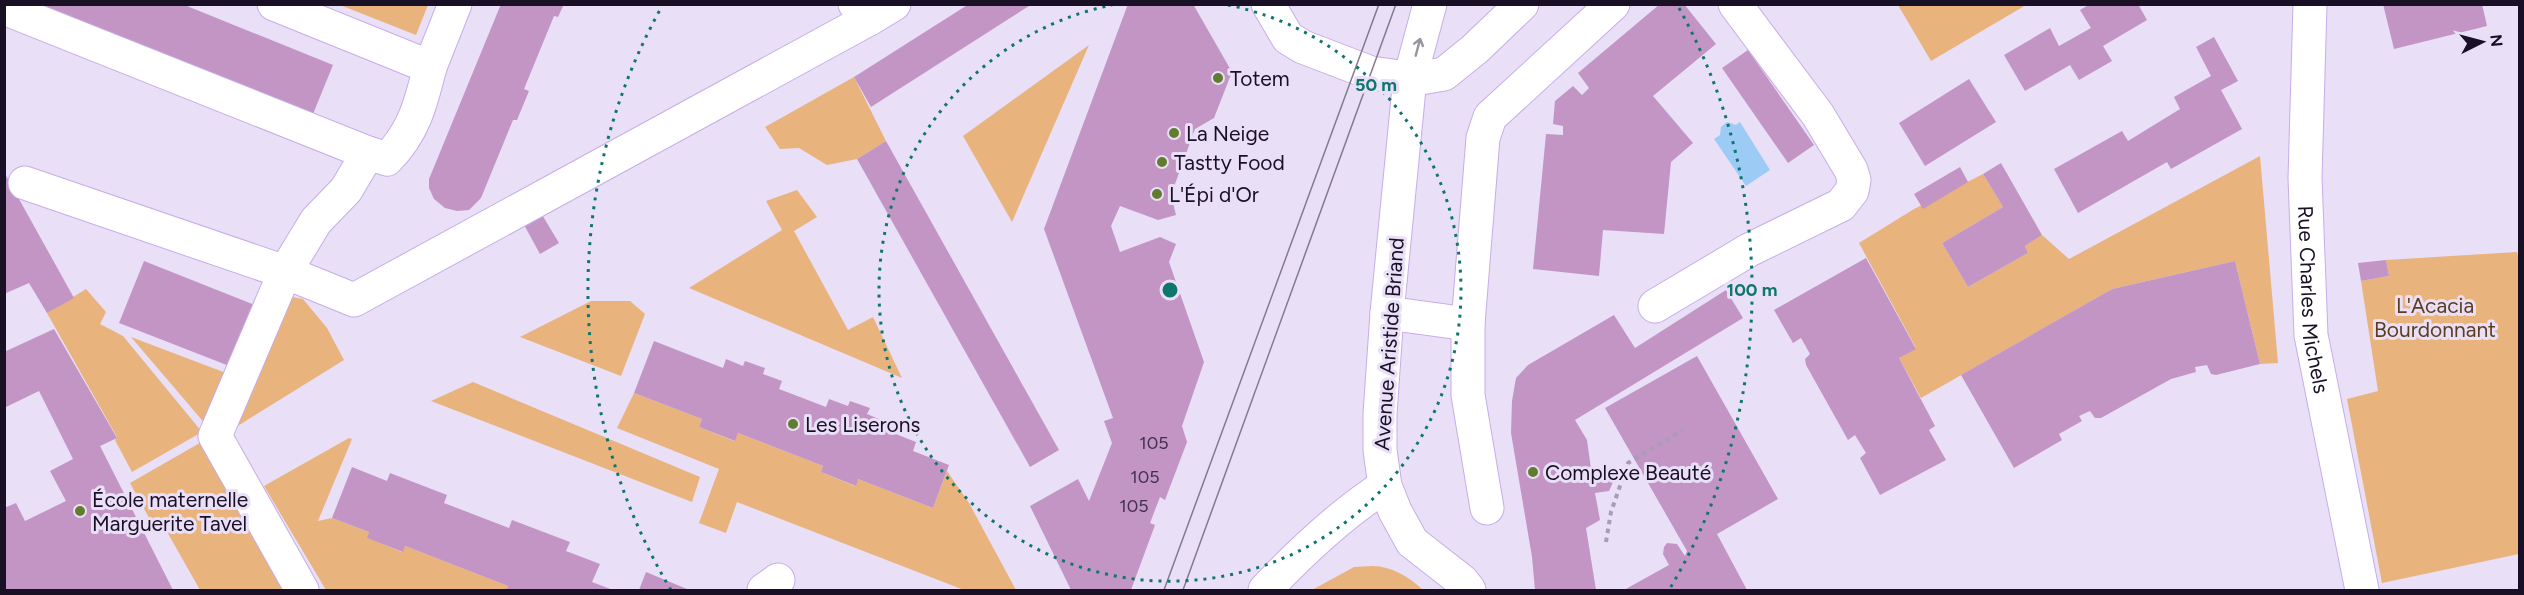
<svg xmlns="http://www.w3.org/2000/svg" width="2524" height="595" font-family="Figtree,sans-serif">
<rect width="100%" height="100%" fill="#e9dff7"/>
<g fill="#e9b37d">
<polygon points="340,5 428,5 416,35"/>
<polygon points="1898,5 2026,5 1931,61"/>
<polygon points="1089,45 1012,222 963,136"/>
<polygon points="854,77 886,141 857,159 827,165 799,148 780,149 765,127"/>
<polygon points="2260,156 2278,363 2260,364 2235,261 2112,289 1921,398 1899,358 1916,348 1859,243 1914,209 1983,174 2003,207 1942,243 1968,287 2028,253 2025,246 2042,235 2069,259"/>
<polygon points="797,190 817,217 794,231 848,330 873,317 902,378 689,288 782,230 766,201"/>
<polygon points="2517,252 2520,263 2519,554 2382,583 2347,399 2378,391 2361,281 2389,276 2386,260"/>
<polygon points="86,289 106,312 100,324 123,336 202,432 132,472 115,440 117,437 47,313"/>
<polygon points="286,296 303,299 327,328 344,360 228,432"/>
<polygon points="591,301 630,301 645,314 621,376 520,337"/>
<polygon points="131,337 226,373 207,426"/>
<polygon points="473,382 700,477 692,502 431,401"/>
<polygon points="634,393 702,419 699,427 734,441 738,433 823,466 821,472 855,486 858,479 933,508 947,471 969,503 1016,590 964,590 737,502 726,533 699,523 719,469 617,428"/>
<polygon points="349,438 352,439 318,521 332,518 369,532 368,538 402,552 405,546 508,586 506,590 326,590 264,486"/>
<polygon points="205,440 231,486 228,495 235,494 290,590 200,590 166,530 158,534 130,483"/>
<path d="M 1372,566 C 1392,566 1409,577 1423,590 L 1312,590 L 1354,567 Z"/>
</g>
<polygon fill="#9cccf5" points="1727,122 1736,125 1740,122 1770,170 1746,186 1714,139 1720,135 1721,127"/>
<g fill="#c395c5">
<polygon points="37,4 182,4 333,65 313,114"/>
<polygon points="501,4 564,4 558,17 554,16 524,89 529,91 517,120 513,120 481,198 469,210 457,211 445,208 434,199 429,188 429,179"/>
<polygon points="969,4 1032,4 871,107 854,77"/>
<polygon points="1128,4 1193,4 1232,72 1214,118 1195,129 1171,195 1176,215 1158,220 1120,206 1111,226 1120,252 1160,237 1176,244 1169,262 1204,362 1182,426 1187,442 1165,500 1160,497 1150,523 1155,525 1131,590 1071,590 1030,506 1078,479 1089,501 1112,443 1104,421 1113,418 1044,229"/>
<polygon points="1660,4 1684,4 1716,44 1653,96 1693,143 1671,162 1664,234 1603,230 1599,276 1533,269 1546,134 1563,135 1563,126 1553,124 1555,101 1573,86 1582,95 1589,88 1578,73"/>
<polygon points="2090,4 2138,4 2147,20 2103,46 2112,61 2079,80 2070,65 2025,91 2004,55 2050,28 2059,46 2091,28 2080,10"/>
<polygon points="2383,4 2482,4 2487,26 2394,49"/>
<polygon points="2214,37 2238,81 2221,90 2242,129 2171,169 2167,162 2078,213 2054,169 2122,131 2128,141 2180,109 2174,97 2211,76 2196,47"/>
<polygon points="1748,50 1814,145 1788,163 1722,68"/>
<polygon points="1969,79 1996,122 1925,166 1899,123"/>
<polygon points="886,141 1059,450 1030,467 857,159"/>
<polygon points="2001,163 2042,235 2025,246 2028,253 1968,287 1942,243 2003,207 1983,174"/>
<polygon points="1960,167 1968,182 1923,209 1914,194"/>
<polygon points="4,172 74,298 47,313 29,283 4,294"/>
<polygon points="541,213 559,243 540,254 523,223"/>
<polygon points="1866,258 1916,349 1899,358 1935,426 1929,430 1946,460 1880,495 1860,458 1866,453 1855,435 1848,440 1806,365 1805,359 1810,354 1801,338 1793,343 1774,310"/>
<polygon points="2386,260 2389,276 2361,281 2358,263"/>
<polygon points="144,261 262,308 237,369 119,323"/>
<polygon points="2235,261 2260,364 2216,375 2211,374 2207,365 2195,367 2196,372 2171,379 2101,418 2095,418 2090,411 2079,416 2082,421 2059,434 2062,440 2014,468 1961,375 2112,289"/>
<polygon points="1726,290 1743,318 1575,420 1587,440 1592,476 1608,474 1614,480 1609,491 1595,493 1600,520 1586,528 1596,590 1535,590 1532,557 1511,433 1512,401 1516,378 1528,365 1614,315 1635,348"/>
<polygon points="54,329 117,438 100,446 173,590 4,590 4,508 16,503 25,521 66,501 50,471 73,459 39,391 4,408 4,352"/>
<polygon points="654,341 723,368 726,359 743,366 745,361 765,368 763,374 782,381 779,389 826,407 829,399 848,406 850,401 870,408 867,414 886,422 883,429 916,442 913,451 949,465 933,508 858,479 856,486 821,472 823,466 738,433 735,441 699,427 702,419 634,393"/>
<polygon points="1697,356 1778,499 1717,534 1747,590 1624,590 1669,565 1663,554 1664,547 1667,543 1677,544 1685,556 1687,551 1605,408"/>
<polygon points="352,467 387,481 390,473 447,495 444,503 509,528 512,520 570,542 566,551 600,564 592,582 613,590 506,590 508,586 405,546 403,552 367,538 369,532 332,518"/>
<polygon points="646,572 687,589 686,590 639,590"/>
</g>
<g fill="none" stroke-linecap="round" stroke-linejoin="round">
<g stroke="#c7ade7" stroke-width="35">
<g id="minor">
<polyline points="274,4 430,67 455,4"/>
<polyline points="855,4 869,19 894,4"/>
<polyline points="1268,4 1288,38 1303,47 1371,73 1415,79 1444,74 1475,49 1522,4"/>
<polyline points="1430,4 1410,78 1387,313 1380,414 1380,450 1385,486 1395,511 1412,542 1462,581 1469,590"/>
<path id="s1" d="M 2310,4 L 2305,178 L 2311,335 L 2362,590"/>
<polyline points="4,8 368,153"/>
<polyline points="25,183 285,272 354,300 869,19"/>
<polyline points="1655,306 1749,250 1841,205 1852,191 1854,180 1851,170 1818,115 1735,4"/>
<polyline points="1387,313 1468,324"/>
<polyline points="1487,508 1468,395 1468,324 1483,138 1490,117 1613,4"/>
<path d="M 302,590 L 215,436 L 285,272 L 316,221 L 346,190 L 368,153 L 387,159 C 414,132 421,103 430,67"/>
<polyline points="764,590 778,580"/>
<path d="M 1265,590 C 1301,552 1341,514 1385,486"/>
</g>
</g>
<polyline stroke="#a79db4" stroke-width="4" stroke-dasharray="4.5 4.5" stroke-linecap="butt" points="1606,542 1611,512 1628,463 1683,430"/>
<use href="#minor" stroke="#fff" stroke-width="33"/>
<g stroke="#847a90" stroke-width="1.5">
<polyline points="1164,590 1379,4"/>
<polyline points="1183,590 1396,4"/>
</g>
</g>
<defs><path id="oneway-shaft" d="M-6 0H5M1.5-3L5.5 0L1.5 3" fill="none" stroke-width="1.6" stroke-linecap="round" stroke-linejoin="round" transform="scale(1.5)"/></defs>
<use stroke="#98939d" href="#oneway-shaft" transform="translate(1418 47) rotate(-75)"/>
<g fill="none" stroke="#0f766e" stroke-width="3" stroke-dasharray="3 6">
<path d="M1228 5A291 291 0 1 1 1112 5"/>
<path d="M671 590A582 582 0 0 1 661 8M1679 8A582 582 0 0 1 1669 590"/>
</g>
<g fill="#627c2f" stroke="#e9dff7" stroke-width="2">
<circle cx="1218" cy="78" r="6"/>
<circle cx="1174" cy="133" r="6"/>
<circle cx="1162" cy="162" r="6"/>
<circle cx="1157" cy="194" r="6"/>
<circle cx="793" cy="424" r="6"/>
<circle cx="1533" cy="472" r="6"/>
<circle cx="80" cy="511" r="6"/>
</g>
<g text-anchor="middle" dominant-baseline="central" stroke-width="6" stroke-linejoin="round" paint-order="stroke">
<g font-size="18" fill="#44314d">
<text x="1154" y="443">105</text>
<text x="1145" y="477">105</text>
<text x="1134" y="506">105</text>
</g>
<g font-size="21" fill="#1a1025" stroke="#e9dff7" text-anchor="start">
<text x="1230" y="78">Totem</text>
<text x="1186" y="133">La Neige</text>
<text x="1174" y="162">Tastty Food</text>
<text x="1169" y="194">L'Épi d'Or</text>
<text x="805" y="424">Les Liserons</text>
<text x="1545" y="472">Complexe Beauté</text>
<text x="92" y="499">École maternelle<tspan x="92" dy="24">Marguerite Tavel</tspan></text>
</g>
<g font-size="21" fill="#1a1025" stroke="#e9dff7">
<text stroke="none"><textPath href="#s1" startOffset="296">Rue Charles Michels</textPath></text>
<text transform="translate(1389 344) rotate(-86)">Avenue Aristide Briand</text>
</g>
<g font-size="21" fill="#5c3d1d" stroke="#e9dff7">
<text x="2435" y="305">L'Acacia<tspan x="2435" dy="24">Bourdonnant</tspan></text>
</g>
</g>
<circle cx="1170" cy="290" r="9" fill="#0f766e" stroke="#e9dff7" stroke-width="3"/>
<g font-size="18" text-anchor="middle" font-weight="bold" fill="#0f766e" stroke="#e9dff7" stroke-width="6" stroke-linejoin="round" paint-order="stroke">
<text x="1376" y="91">50 m</text>
<text x="1752" y="296">100 m</text>
</g>
<rect width="2524" height="595" fill="none" stroke="#1a1025" stroke-width="12"/>
<g transform="translate(2482 42) rotate(84)" stroke="#e9dff7" stroke-width="4.5" paint-order="stroke">
<path d="M0-4.5L10 22L0 15L-10 22Z" fill="#1a1025"/>
<text y="-9" font-size="16" font-weight="bold" text-anchor="middle" fill="#1a1025">N</text>
</g>
</svg>
